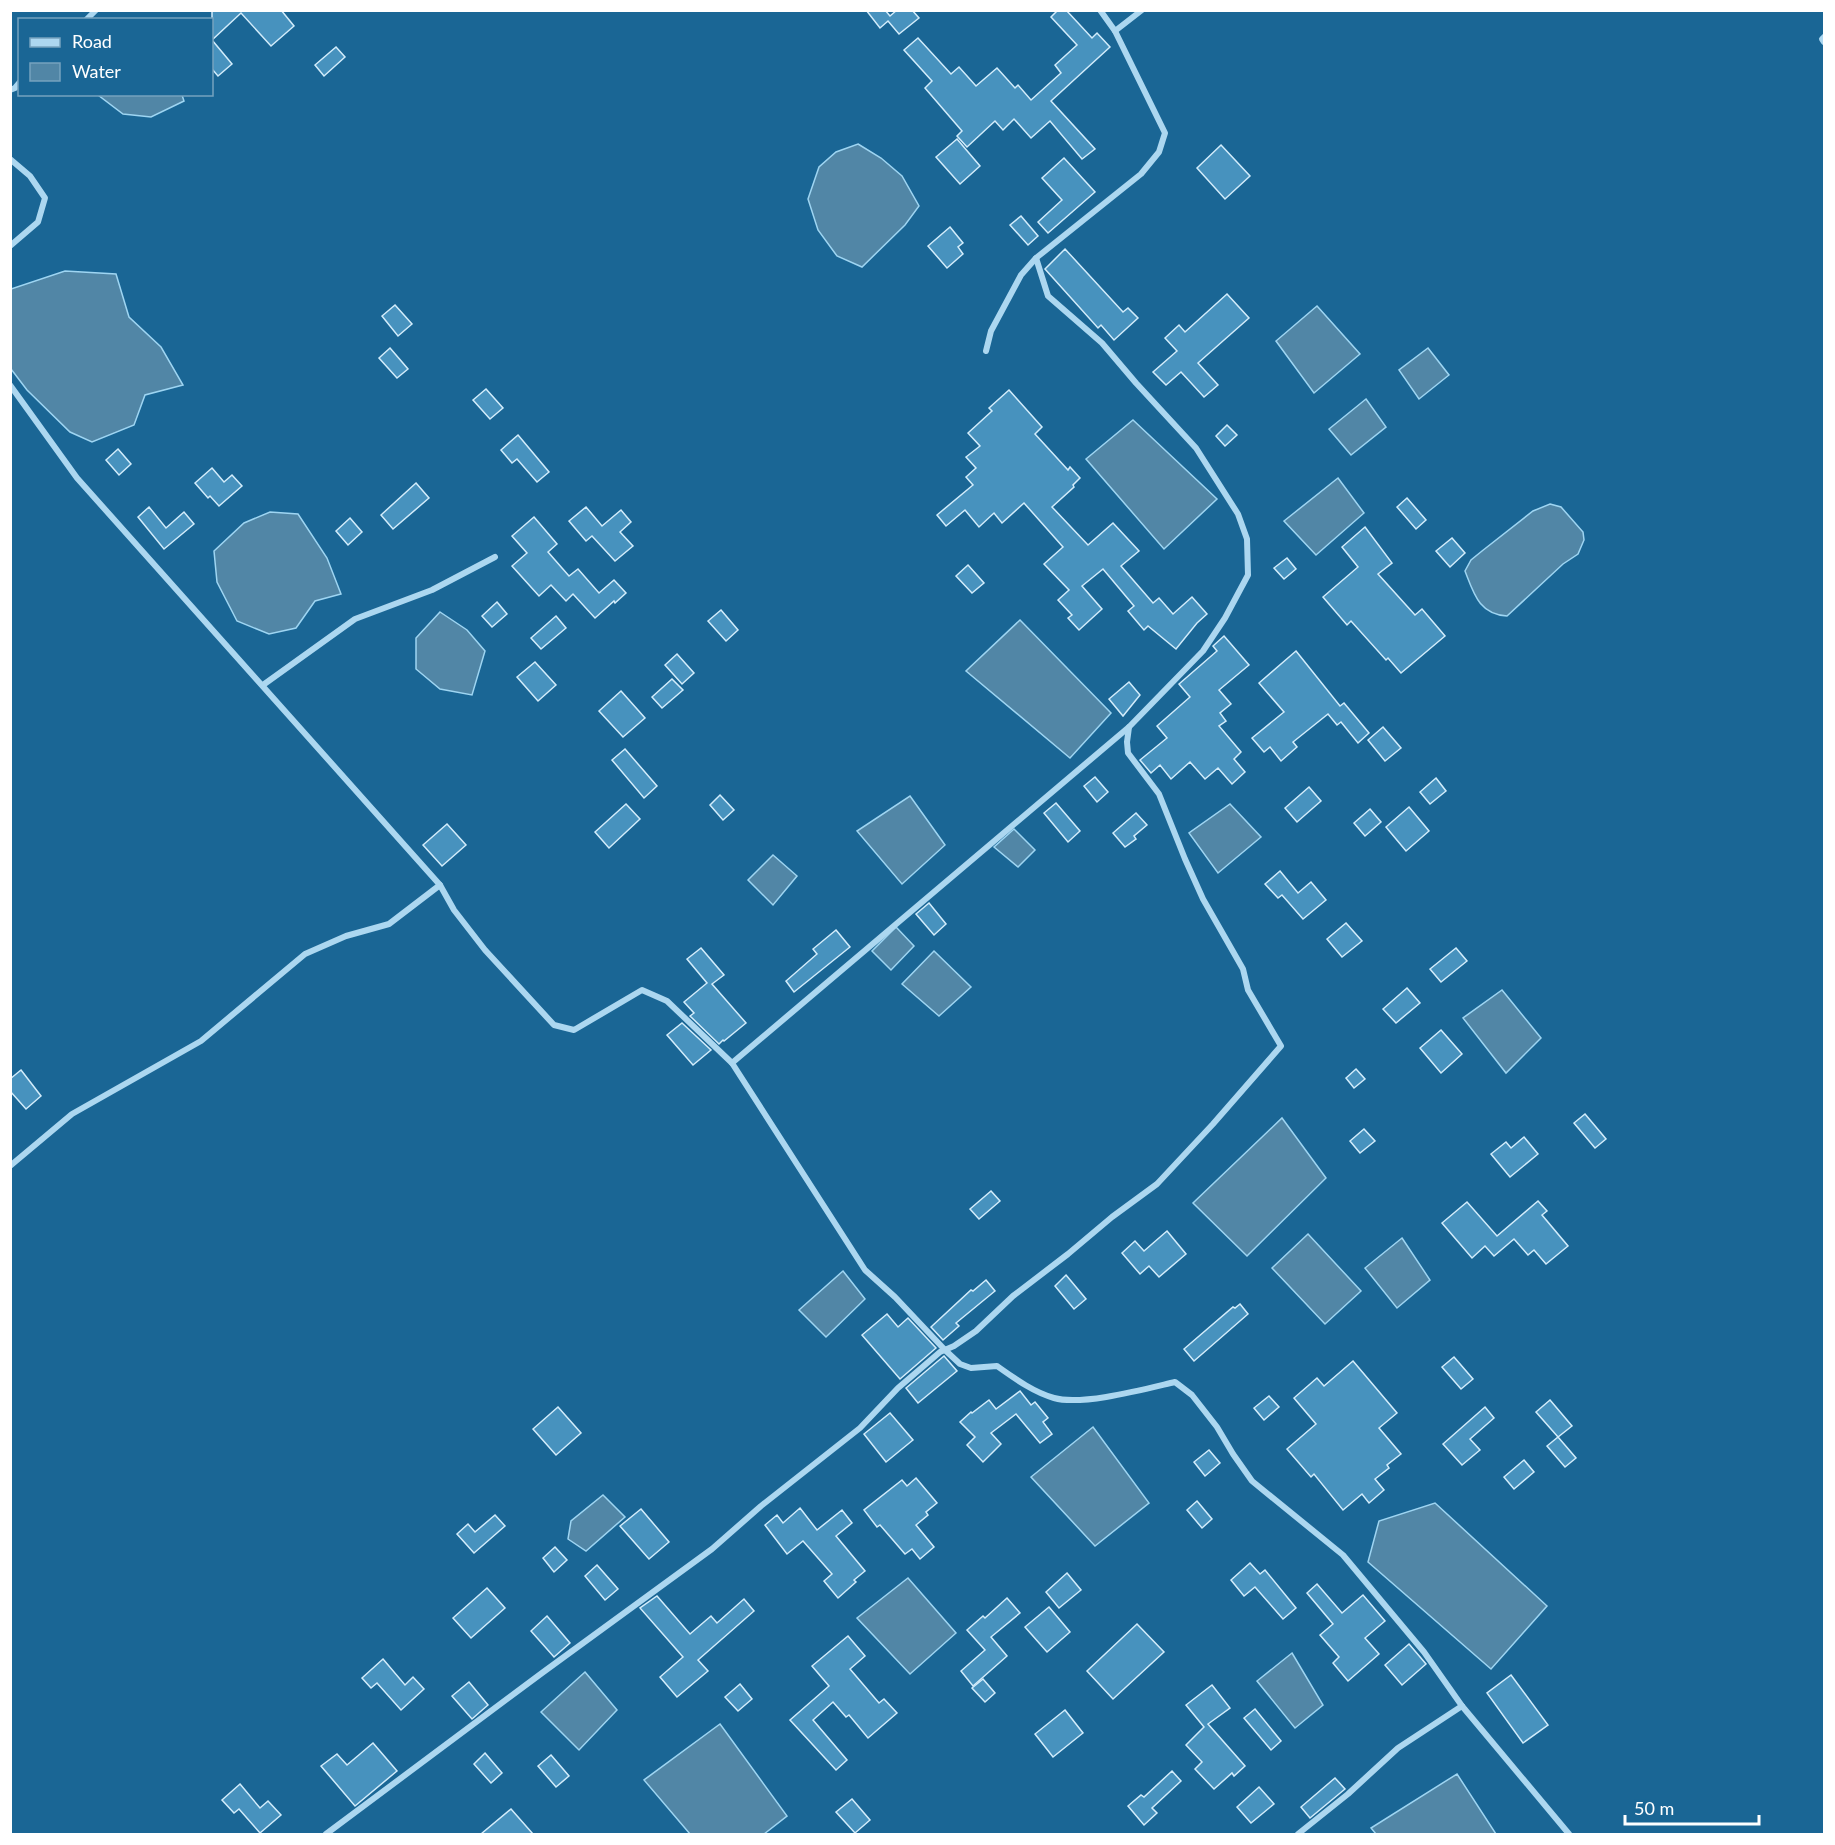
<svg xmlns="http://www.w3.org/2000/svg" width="1835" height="1845" font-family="Lato,sans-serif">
<rect width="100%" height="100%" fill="#1a6695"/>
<g fill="#5186a6" stroke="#9ed5f2" stroke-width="1.5">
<polygon points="98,95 182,95 184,101 151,117 123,114"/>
<polygon points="858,144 881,158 902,176 919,206 905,225 862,267 837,256 818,230 808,199 819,167 836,152"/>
<polygon points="65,271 116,274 129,317 161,347 183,385 145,395 134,425 92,442 70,432 27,390 11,369 11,289"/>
<polygon points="1317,306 1360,354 1314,393 1276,341"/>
<polygon points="1428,348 1449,375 1419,399 1399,370"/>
<polygon points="1366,399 1386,427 1351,455 1329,429"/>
<polygon points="1133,420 1217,499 1164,549 1086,459"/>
<polygon points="1338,478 1364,513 1316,555 1284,521"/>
<path d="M 1550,504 L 1561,507 L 1583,532 L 1584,540 L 1578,554 L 1563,564 L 1507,616 C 1479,614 1474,594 1465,571 L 1471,560 L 1482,551 L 1533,511 Z"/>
<polygon points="270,512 298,514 327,558 341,594 315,601 296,628 269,634 237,621 217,582 214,551 244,523"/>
<polygon points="440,612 467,630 485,651 472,695 440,689 416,669 416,638"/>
<polygon points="1020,620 1111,713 1070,758 966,671"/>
<polygon points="910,796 945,845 902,884 857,831"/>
<polygon points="1230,804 1261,837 1218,873 1189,833"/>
<polygon points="1014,829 1035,850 1018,867 994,847"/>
<polygon points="773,855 797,876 773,905 748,880"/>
<polygon points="896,927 914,946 891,970 872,951"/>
<polygon points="934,951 971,987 939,1016 902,984"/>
<polygon points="1502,990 1541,1038 1506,1073 1463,1018"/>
<polygon points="1282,1118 1326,1178 1247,1256 1193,1203"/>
<polygon points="1308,1234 1361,1291 1325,1324 1272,1268"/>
<polygon points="1402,1238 1430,1280 1397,1308 1365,1268"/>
<polygon points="843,1271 865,1299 826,1337 799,1310"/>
<polygon points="1093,1427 1149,1503 1095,1546 1031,1477"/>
<polygon points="603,1495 625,1517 586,1551 568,1539 571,1521"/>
<polygon points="1435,1503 1547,1606 1491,1669 1368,1562 1379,1521"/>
<polygon points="908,1578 956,1633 910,1674 857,1618"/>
<polygon points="1292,1653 1323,1705 1295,1728 1257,1681"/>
<polygon points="585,1672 617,1710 579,1750 541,1712"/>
<polygon points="720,1724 787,1816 764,1834 690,1834 644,1780"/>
<polygon points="1457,1774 1496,1834 1376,1834 1371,1828"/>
</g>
<g fill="#4792be" stroke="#d2ecfb" stroke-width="1.5">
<polygon points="212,10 281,10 294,26 271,46 241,13 212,40"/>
<polygon points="866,10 885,10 890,16 897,10 912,10 919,18 899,34 888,21 880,28"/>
<polygon points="1058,10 1066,10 1092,38 1097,33 1110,47 1051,101 1095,149 1082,159 1050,121 1031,138 1014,119 1003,130 995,121 967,147 957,136 962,131 925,88 932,81 904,50 918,38 951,74 959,67 976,86 997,68 1015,88 1018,85 1031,100 1061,73 1055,65 1077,45 1051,17"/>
<polygon points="212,40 232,64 218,76 212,69"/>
<polygon points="336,47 345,57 324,76 315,65"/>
<polygon points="957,139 980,166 960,184 936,157"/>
<polygon points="1221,145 1250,176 1225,199 1197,168"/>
<polygon points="1064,158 1095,192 1048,233 1038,222 1062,200 1042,178"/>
<polygon points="1021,216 1038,236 1028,245 1010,225"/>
<polygon points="950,227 963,243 958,247 963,254 947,268 928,246"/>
<polygon points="1065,249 1123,312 1128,308 1138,318 1114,340 1101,325 1098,328 1045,269"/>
<polygon points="1227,294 1249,318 1198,363 1218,385 1204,397 1181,372 1166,385 1153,372 1177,351 1165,338 1179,325 1185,332"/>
<polygon points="395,305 412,324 398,336 382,316"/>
<polygon points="390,348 408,369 397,378 379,358"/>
<polygon points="486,389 503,408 490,419 473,400"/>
<polygon points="1009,390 1042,427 1035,434 1068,470 1070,467 1080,478 1073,485 1074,487 1052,507 1088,545 1113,523 1139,551 1121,566 1153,603 1159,598 1173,614 1192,597 1207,614 1197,623 1176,649 1148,626 1144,630 1128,611 1134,606 1103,569 1082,586 1102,609 1079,630 1068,618 1072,615 1058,600 1069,590 1044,564 1063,547 1024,503 1002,523 994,513 979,527 965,510 946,526 937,515 973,485 966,477 976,468 966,457 980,446 968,433 992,411 989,408"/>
<polygon points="1227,425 1237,435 1225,446 1216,436"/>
<polygon points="518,435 549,472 537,482 517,459 512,463 501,450"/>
<polygon points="118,449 131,464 119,475 106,460"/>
<polygon points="212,468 224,482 232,475 242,486 219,506 210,496 208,498 195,483"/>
<polygon points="416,483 429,498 393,529 381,515"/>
<polygon points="1407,498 1426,520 1416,529 1397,507"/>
<polygon points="149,507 166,528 184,512 194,524 164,549 138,517"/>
<polygon points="586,507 602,526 621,510 631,522 620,532 633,546 615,561 592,536 586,541 569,521"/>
<polygon points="534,517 557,544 548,552 569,576 578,569 599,593 614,580 626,593 615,603 614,601 595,618 573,594 566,601 551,585 539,596 512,566 527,553 512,536"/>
<polygon points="350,518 362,532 348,545 336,531"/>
<polygon points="1365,527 1392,563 1378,574 1415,615 1422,609 1445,636 1401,673 1388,658 1386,660 1351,621 1347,625 1323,597 1358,567 1342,547"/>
<polygon points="1452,538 1465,553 1450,567 1436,551"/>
<polygon points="1287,558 1296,569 1284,579 1274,568"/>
<polygon points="968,565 984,583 972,593 956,576"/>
<polygon points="497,602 507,614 492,627 482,616"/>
<polygon points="721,610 738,630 726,641 708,621"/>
<polygon points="556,616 566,628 541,649 531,638"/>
<polygon points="1224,636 1249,665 1219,690 1231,704 1220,713 1226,721 1219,726 1241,752 1234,759 1245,772 1232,784 1218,768 1205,779 1190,762 1171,779 1160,765 1151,773 1140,760 1167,738 1157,726 1190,697 1179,684 1217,651 1213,646"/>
<polygon points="1296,651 1340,706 1344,703 1369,733 1358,743 1341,722 1337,725 1328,714 1293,742 1297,747 1281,761 1270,747 1264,752 1252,738 1284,712 1259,683"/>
<polygon points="677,654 694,673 682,684 665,665"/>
<polygon points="535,662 556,685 538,701 517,677"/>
<polygon points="672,679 683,690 662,708 652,697"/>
<polygon points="1129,682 1140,695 1123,716 1109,699"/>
<polygon points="621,691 645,718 623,737 599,711"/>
<polygon points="1383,727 1401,748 1385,761 1368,740"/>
<polygon points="625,749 657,786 644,798 612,760"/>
<polygon points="1095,777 1108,792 1097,802 1084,786"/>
<polygon points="1436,778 1446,791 1430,804 1420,792"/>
<polygon points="1309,787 1321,801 1297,822 1285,808"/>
<polygon points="720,795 734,810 723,820 710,805"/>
<polygon points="1056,803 1080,831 1068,842 1044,813"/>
<polygon points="626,804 640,819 609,848 595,832"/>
<polygon points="1409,807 1429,831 1406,851 1386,827"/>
<polygon points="1370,809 1381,822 1365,836 1354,823"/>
<polygon points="1136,813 1147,825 1134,836 1136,839 1125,847 1113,833"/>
<polygon points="447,824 466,845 442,866 423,845"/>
<polygon points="1280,871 1298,893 1311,882 1326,900 1303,919 1282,895 1278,898 1265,884"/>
<polygon points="929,903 946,924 934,935 916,914"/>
<polygon points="1346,923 1362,941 1342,957 1327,939"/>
<polygon points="836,930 850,947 794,992 786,981 817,954 813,949"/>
<polygon points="701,948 724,975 712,984 746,1023 724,1041 723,1040 719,1044 690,1016 694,1013 684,1002 707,983 687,959"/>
<polygon points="1456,948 1467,961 1441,982 1430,969"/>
<polygon points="1407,988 1420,1003 1396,1023 1383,1009"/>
<polygon points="682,1023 711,1050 693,1065 667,1035"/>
<polygon points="1441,1030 1462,1054 1441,1073 1420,1048"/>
<polygon points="1356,1069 1365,1079 1354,1088 1346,1078"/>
<polygon points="21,1070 41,1096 26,1109 10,1091 10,1079"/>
<polygon points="1585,1114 1606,1139 1595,1148 1574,1123"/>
<polygon points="1364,1129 1375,1141 1360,1153 1350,1141"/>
<polygon points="1524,1137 1538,1154 1510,1177 1491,1154 1506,1142 1511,1148"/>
<polygon points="991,1191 1000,1201 979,1219 970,1209"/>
<polygon points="1538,1201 1547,1211 1542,1215 1568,1246 1546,1264 1534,1250 1528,1255 1514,1239 1494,1256 1485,1246 1472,1258 1442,1223 1467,1202 1497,1236"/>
<polygon points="1167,1231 1186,1254 1159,1277 1149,1266 1140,1274 1122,1253 1135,1241 1144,1251"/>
<polygon points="1066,1275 1086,1299 1074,1309 1055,1286"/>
<polygon points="986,1280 995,1291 956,1323 959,1326 943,1340 931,1327 971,1290 973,1291"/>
<polygon points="1240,1304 1248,1314 1194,1361 1184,1349 1233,1307 1235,1308"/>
<polygon points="887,1314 898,1327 908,1318 936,1348 900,1379 862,1335"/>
<polygon points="944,1356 957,1371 918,1403 906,1388"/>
<polygon points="1454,1357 1473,1379 1461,1389 1442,1367"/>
<polygon points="1353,1361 1397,1413 1379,1428 1401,1454 1387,1465 1389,1468 1375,1479 1384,1490 1369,1503 1362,1494 1343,1510 1314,1474 1311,1477 1287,1449 1316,1424 1294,1398 1317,1378 1324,1386"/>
<polygon points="1020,1391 1031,1405 1035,1402 1048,1418 1043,1422 1052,1434 1040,1443 1016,1414 991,1433 1001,1444 983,1462 967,1445 975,1437 960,1422 971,1412 972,1413 989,1400 996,1409"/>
<polygon points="1269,1396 1279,1407 1264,1420 1254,1408"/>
<polygon points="1550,1400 1572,1426 1558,1437 1536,1412"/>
<polygon points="558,1407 581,1433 556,1455 533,1429"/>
<polygon points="1485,1407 1494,1418 1470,1439 1480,1450 1462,1465 1443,1444"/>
<polygon points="890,1413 913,1440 886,1462 864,1434"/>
<polygon points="1558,1437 1576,1458 1565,1467 1547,1446"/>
<polygon points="1209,1450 1220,1463 1205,1476 1194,1462"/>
<polygon points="1524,1460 1534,1472 1514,1489 1504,1477"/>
<polygon points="916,1478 937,1503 926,1512 928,1515 916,1525 934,1547 920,1559 912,1549 905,1554 880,1525 877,1527 864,1510 902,1480 907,1486"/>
<polygon points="1197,1501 1212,1519 1202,1528 1187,1510"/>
<polygon points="800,1508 817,1530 842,1510 852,1523 836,1536 865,1571 854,1580 856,1582 838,1598 824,1581 832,1574 803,1541 787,1554 765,1525 777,1515 783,1523"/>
<polygon points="641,1509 669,1542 649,1559 620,1526"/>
<polygon points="495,1515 505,1526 474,1553 457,1534 468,1524 475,1532"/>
<polygon points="555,1547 567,1560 554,1572 543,1558"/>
<polygon points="1250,1563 1260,1574 1265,1570 1296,1608 1283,1619 1255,1587 1244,1596 1231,1580"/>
<polygon points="597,1565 618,1589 605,1600 585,1576"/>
<polygon points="1067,1573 1081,1590 1059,1608 1046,1592"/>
<polygon points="1317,1584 1342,1613 1363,1595 1385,1621 1365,1638 1379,1654 1348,1681 1333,1663 1339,1657 1320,1635 1333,1624 1307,1593"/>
<polygon points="487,1588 505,1608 471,1638 453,1618"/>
<polygon points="657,1596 690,1634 711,1616 717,1623 744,1599 754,1611 698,1660 708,1671 677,1697 660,1677 683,1657 640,1608"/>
<polygon points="1007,1598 1020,1613 991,1637 1007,1656 973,1686 961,1671 985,1650 967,1630 983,1616 985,1618"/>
<polygon points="1049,1607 1070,1632 1047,1652 1025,1627"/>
<polygon points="547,1616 570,1643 554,1657 531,1631"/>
<polygon points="1137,1624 1164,1652 1113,1699 1087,1671"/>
<polygon points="848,1636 865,1656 850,1669 879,1703 884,1699 897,1713 868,1738 849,1715 846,1717 833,1702 813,1720 847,1760 836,1770 790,1720 829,1686 812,1666"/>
<polygon points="1409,1644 1426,1664 1402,1685 1385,1665"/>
<polygon points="383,1659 405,1685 413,1677 424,1689 401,1710 377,1683 371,1688 362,1678"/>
<polygon points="1511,1675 1548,1725 1523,1743 1487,1693"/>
<polygon points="983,1679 995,1693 985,1702 972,1688"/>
<polygon points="469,1682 488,1705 472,1719 452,1696"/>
<polygon points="740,1684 752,1699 738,1711 725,1697"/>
<polygon points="1212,1685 1230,1708 1208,1724 1245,1766 1234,1776 1232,1773 1214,1789 1195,1769 1202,1762 1186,1745 1204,1727 1186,1705"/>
<polygon points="1255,1709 1281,1741 1271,1750 1244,1718"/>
<polygon points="1065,1710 1083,1733 1053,1757 1035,1734"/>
<polygon points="373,1743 397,1771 355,1806 321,1766 337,1754 347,1765"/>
<polygon points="485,1753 502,1773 491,1783 474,1764"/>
<polygon points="551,1755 569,1776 556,1787 538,1766"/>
<polygon points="1172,1771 1181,1781 1152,1808 1157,1813 1144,1825 1128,1806 1141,1795 1144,1797"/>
<polygon points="1335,1778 1345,1789 1310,1818 1301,1807"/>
<polygon points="240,1784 260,1808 268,1801 281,1815 260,1833 239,1809 234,1813 222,1800"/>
<polygon points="1259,1787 1274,1804 1251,1823 1237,1807"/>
<polygon points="852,1799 870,1820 855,1833 836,1812"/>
<polygon points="511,1809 533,1834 481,1834"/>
</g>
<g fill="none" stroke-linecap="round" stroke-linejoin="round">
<g stroke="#acd7f0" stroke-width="6">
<polyline points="1100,10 1115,31 1142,10"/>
<polyline points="86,20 96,10"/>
<polyline points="1824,37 1822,39 1824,42"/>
<polyline points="10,90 15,88 20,82"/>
<polyline points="10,159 30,176 45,198 38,222 10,246"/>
<polyline points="986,351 991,331 1021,275 1036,258 1141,174 1159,152 1165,133 1115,31"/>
<polyline points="10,385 77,478 440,885"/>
<polyline points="263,685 355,619 432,590 495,557"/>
<polyline points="732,1063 1129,727 1203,651 1225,618 1248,575 1247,539 1238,514 1196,448 1136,383 1102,343 1048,296 1036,258"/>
<path d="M 10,1166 L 72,1114 L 201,1041 L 305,954 L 346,936 L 389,924 L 440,885 L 454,910 L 485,950 L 554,1025 L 574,1030 L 642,990 L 667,1001 L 732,1063 L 865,1270 L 895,1297 L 945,1350 L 960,1364 L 971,1368 L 997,1366 C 1014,1378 1033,1392 1054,1398 C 1082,1406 1145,1389 1175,1382 L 1192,1395 L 1217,1427 L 1233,1454 L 1252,1481 L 1343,1555 L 1424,1652 L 1462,1706 L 1569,1834"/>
<polyline points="326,1834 542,1673 712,1549 761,1506 860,1428 898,1388 940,1352 954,1346 976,1331 1013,1296 1068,1254 1112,1217 1157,1184 1213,1124 1281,1046 1248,990 1243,969 1203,899 1185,859 1159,794 1128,753 1127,742 1129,727"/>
<polyline points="1298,1834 1348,1794 1398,1748 1462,1706"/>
</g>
</g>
<rect width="1835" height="1845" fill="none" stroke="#ffffff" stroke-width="24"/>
<rect x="18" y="18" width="195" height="78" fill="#1a6695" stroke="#76a3bf" stroke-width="1.5"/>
<rect x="30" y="38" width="30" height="9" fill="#acd7f0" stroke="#76a3bf" stroke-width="1.5"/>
<text x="72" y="48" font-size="18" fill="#ffffff">Road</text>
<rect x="30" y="63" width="30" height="18" fill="#5186a6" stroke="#76a3bf" stroke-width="1.5"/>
<text x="72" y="78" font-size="18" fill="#ffffff">Water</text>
<path d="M1625 1815v9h134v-9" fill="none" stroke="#ffffff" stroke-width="3"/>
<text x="1634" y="1815" font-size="18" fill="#ffffff" stroke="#1a6695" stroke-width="4.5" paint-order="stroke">50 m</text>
</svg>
